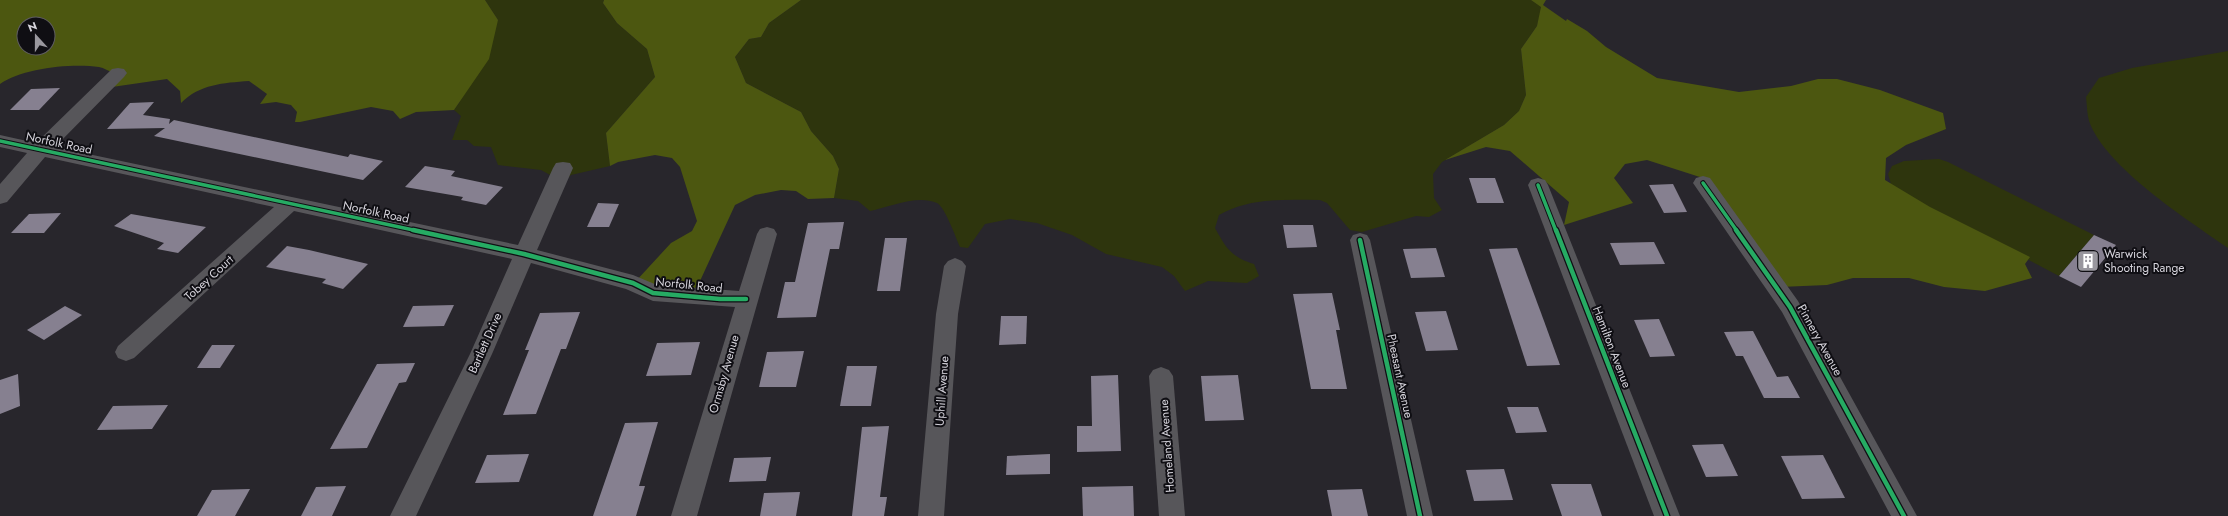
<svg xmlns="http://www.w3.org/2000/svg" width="2228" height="516" font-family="Jost,sans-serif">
<rect width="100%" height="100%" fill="#28262c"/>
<g fill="#2e350d">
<polygon points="485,0 604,0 603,3 617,23 647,49 655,77 606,133 610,166 571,175 563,182 541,170 498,165 491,147 474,146 467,140 452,140 461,116 454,110 459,103 498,20"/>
<path d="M 801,0 L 1531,0 L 1542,7 L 1537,26 L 1521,49 L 1526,95 L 1519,111 L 1504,125 L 1442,162 L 1433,174 L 1434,198 L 1442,210 L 1429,217 L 1416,216 L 1362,232 L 1350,230 L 1327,203 L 1320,200 C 1286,200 1250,197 1219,215 L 1215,228 C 1226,248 1231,257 1254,264 L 1259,276 L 1247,283 L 1208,281 L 1185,291 L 1174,276 L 1162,267 L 1106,254 L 1072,235 L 1037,223 L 1010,219 L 985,224 L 968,248 L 960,247 C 956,238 945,207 937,203 C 918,194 889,207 870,211 L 858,201 L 834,198 L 839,169 L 833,156 L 811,131 L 801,112 L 746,83 L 735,57 L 749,39 L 761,37 L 769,23 Z"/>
<path d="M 2228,51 L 2228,248 C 2188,220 2105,167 2089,121 C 2087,114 2087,105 2086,97 L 2099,78 L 2132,68 Z"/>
<polygon points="1939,159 1948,162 2094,235 2059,276 1909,197 1891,184 1888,174 1892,166 1904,161"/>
</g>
<g fill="#4c5710" fill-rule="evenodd">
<path d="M 0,0 L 485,0 L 498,20 L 489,59 L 454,110 L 416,112 L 400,119 L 393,111 L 371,107 L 300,122 L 295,122 L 297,112 L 291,105 L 276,102 L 260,104 L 267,94 L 249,81 C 223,83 200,84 181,103 L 180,91 L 167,79 L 112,87 L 113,73 C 109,71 104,68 99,67 C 72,63 22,68 0,84 ZM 24,24 L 48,24 L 48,48 L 24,48 Z"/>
<polygon points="604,0 801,0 769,23 761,37 749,39 735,57 746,83 801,112 811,131 833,156 839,169 834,198 808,199 796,191 781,190 755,195 735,205 694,294 636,281 671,243 692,231 697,221 680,167 672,158 655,155 618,162 610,166 606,133 655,77 647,49 617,23 603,3"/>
<polygon points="1531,0 1546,0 1543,5 1566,21 1567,19 1587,31 1606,47 1657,78 1739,92 1791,86 1818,79 1837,79 1880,90 1943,113 1946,129 1906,145 1886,158 1885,180 1930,207 2030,257 2025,264 2032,278 1985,291 1944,287 1909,278 1853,278 1827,285 1780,287 1706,179 1647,160 1625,164 1614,178 1633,203 1564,225 1569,202 1510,151 1486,147 1445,160 1504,125 1519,111 1526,95 1521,49 1537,26 1541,7"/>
</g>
<g fill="#868090">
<polygon points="60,88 39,110 10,110 31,89"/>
<polygon points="154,102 143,115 170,119 169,124 174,120 348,157 350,154 383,161 363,180 154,136 165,128 107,129 130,103"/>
<polygon points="425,166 455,171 451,176 503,187 486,205 461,200 463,197 405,187"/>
<polygon points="1469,178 1495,178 1504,203 1477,203"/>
<polygon points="1673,184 1687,212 1664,213 1649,185"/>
<polygon points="598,203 619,204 609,227 587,227"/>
<polygon points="61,213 44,233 11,233 29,214"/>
<polygon points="131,214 206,227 178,253 157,249 164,243 114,226"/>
<polygon points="844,222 839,249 830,249 816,317 777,318 785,282 795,282 808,223"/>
<polygon points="1283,225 1313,225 1317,247 1287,248"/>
<polygon points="2094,235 2116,245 2081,287 2059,276"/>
<polygon points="885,238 907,238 900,291 877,291"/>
<polygon points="1654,242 1665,264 1620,265 1610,243"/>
<polygon points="287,246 309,250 368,264 343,289 322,283 326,279 266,267"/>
<polygon points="1436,248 1445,277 1411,278 1403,249"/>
<polygon points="1517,248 1544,321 1560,365 1527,366 1489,249"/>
<polygon points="1332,293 1340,330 1336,330 1347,389 1311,389 1293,294"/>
<polygon points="454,305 444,326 403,327 413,306"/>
<polygon points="65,306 82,315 44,340 27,330"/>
<polygon points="1446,311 1458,350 1426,351 1415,312"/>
<polygon points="580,312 566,349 561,349 536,414 503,415 529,350 525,350 540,313"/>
<polygon points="1001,316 1027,316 1026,344 999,345"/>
<polygon points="1659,319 1675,356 1650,357 1634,320"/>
<polygon points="1753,331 1777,377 1788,376 1800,398 1764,398 1743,356 1736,356 1724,332"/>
<polygon points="700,342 691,375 646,376 657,343"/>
<polygon points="212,345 235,345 220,368 197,368"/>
<polygon points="804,351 796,387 759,387 767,352"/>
<polygon points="415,363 406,382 399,383 367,448 330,449 377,364"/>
<polygon points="847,366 877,366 871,406 840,406"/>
<polygon points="18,374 20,406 0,414 0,380"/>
<polygon points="1118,375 1121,451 1077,452 1077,426 1092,426 1091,376"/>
<polygon points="1238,375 1244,420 1205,421 1201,376"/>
<polygon points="168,405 152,429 97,430 113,406"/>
<polygon points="1507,407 1538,407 1547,432 1516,433"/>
<polygon points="658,422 639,486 645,486 636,516 593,516 625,423"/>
<polygon points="889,426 880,497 887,497 884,516 852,516 862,427"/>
<polygon points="1723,444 1738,476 1706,477 1692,445"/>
<polygon points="529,454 519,482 475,483 487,455"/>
<polygon points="1050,454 1050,474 1006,475 1007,456"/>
<polygon points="1823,455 1845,498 1802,499 1781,456"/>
<polygon points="771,457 766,481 729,482 734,458"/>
<polygon points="1504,469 1513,500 1474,501 1466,470"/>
<polygon points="1551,484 1591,484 1602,516 1562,516"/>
<polygon points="346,486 332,516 301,516 316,487"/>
<polygon points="1133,486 1134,516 1083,516 1082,487"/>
<polygon points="250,489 235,516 197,516 212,490"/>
<polygon points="1362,489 1368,516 1332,516 1327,490"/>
<polygon points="800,492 796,516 760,516 764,493"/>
</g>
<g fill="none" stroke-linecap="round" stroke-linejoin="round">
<g fill="#57565a" fill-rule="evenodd">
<polygon points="118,68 124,69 127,73 124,77 55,147 518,245 553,168 556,163 563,162 570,163 573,168 537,250 633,275 657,285 739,291 757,234 760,229 767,227 774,229 777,234 697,516 671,516 735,307 653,301 626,289 531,263 492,354 416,516 390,516 470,354 512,259 294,211 134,358 126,361 118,358 115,352 118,346 274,207 45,157 7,202 0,204 0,184 27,153 0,147 0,135 36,143 112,69"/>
<polygon points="1703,176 1710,178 1798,301 1917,516 1891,516 1782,312 1693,183 1696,178"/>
<polygon points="1538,178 1545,180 1548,185 1680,516 1654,516 1528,185 1531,180"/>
<polygon points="1360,233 1367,235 1370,240 1433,516 1407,516 1350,240 1353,235"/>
<polygon points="955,258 962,261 966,266 958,314 944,516 918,516 936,314 944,266 948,261"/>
<polygon points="1161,367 1169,370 1173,376 1185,516 1159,516 1149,376 1153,370"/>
</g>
<g stroke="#0f0e13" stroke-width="5.5">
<g id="cycleway-far1">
<polyline points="0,141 418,231"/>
<polyline points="1703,183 1737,231"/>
<polyline points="1538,185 1556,231"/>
</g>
</g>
<g stroke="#0f0e13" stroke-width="7">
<g id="cycleway">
<polyline points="413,230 524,254 633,283 653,293 720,299 746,299"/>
<polyline points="1556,230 1667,516"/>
<polyline points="1736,230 1790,307 1904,516"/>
<polyline points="1360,240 1420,516"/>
</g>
</g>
<use href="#cycleway-far1" stroke="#26ab63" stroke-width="3.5"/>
<use href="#cycleway" stroke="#26ab63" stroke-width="4.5"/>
</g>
<defs>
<g id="building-square" transform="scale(1.15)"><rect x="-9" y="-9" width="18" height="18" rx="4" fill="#99979e" stroke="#0f0e13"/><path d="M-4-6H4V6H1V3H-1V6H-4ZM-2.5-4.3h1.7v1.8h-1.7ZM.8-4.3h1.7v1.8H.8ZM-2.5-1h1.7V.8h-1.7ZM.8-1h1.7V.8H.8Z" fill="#fff"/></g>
</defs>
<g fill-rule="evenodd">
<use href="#building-square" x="2088" y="261"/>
</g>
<g text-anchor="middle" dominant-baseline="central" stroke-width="4" stroke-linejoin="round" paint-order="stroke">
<g font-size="12" fill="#d6d4dc" stroke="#0f0e13">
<text transform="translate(59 143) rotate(12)">Norfolk Road</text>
<text transform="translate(376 212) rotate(12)">Norfolk Road</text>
<text transform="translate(209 278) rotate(-42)">Tobey Court</text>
<text transform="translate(689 285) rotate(6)">Norfolk Road</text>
<text transform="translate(1820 340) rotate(61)">Pinnery Avenue</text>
<text transform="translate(485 343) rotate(-66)">Bartlett Drive</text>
<text transform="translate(1612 347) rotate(69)">Hamilton Avenue</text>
<text transform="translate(724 374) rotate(-74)">Ormsby Avenue</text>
<text transform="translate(1400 376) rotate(78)">Pheasant Avenue</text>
<text transform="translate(942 391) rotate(-86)">Uphill Avenue</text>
<text transform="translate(1167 446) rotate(-94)">Homeland Avenue</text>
</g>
<g font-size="12" fill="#d6d4dc" stroke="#0f0e13" text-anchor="start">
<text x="2104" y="254">Warwick<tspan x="2104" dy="14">Shooting Range</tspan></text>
</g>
</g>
<g transform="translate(36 36) rotate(339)"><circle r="19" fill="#0f0e13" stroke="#5f5d63"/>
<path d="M0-3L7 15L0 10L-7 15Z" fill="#99979e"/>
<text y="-6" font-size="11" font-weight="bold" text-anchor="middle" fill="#d6d4dc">N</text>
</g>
</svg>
